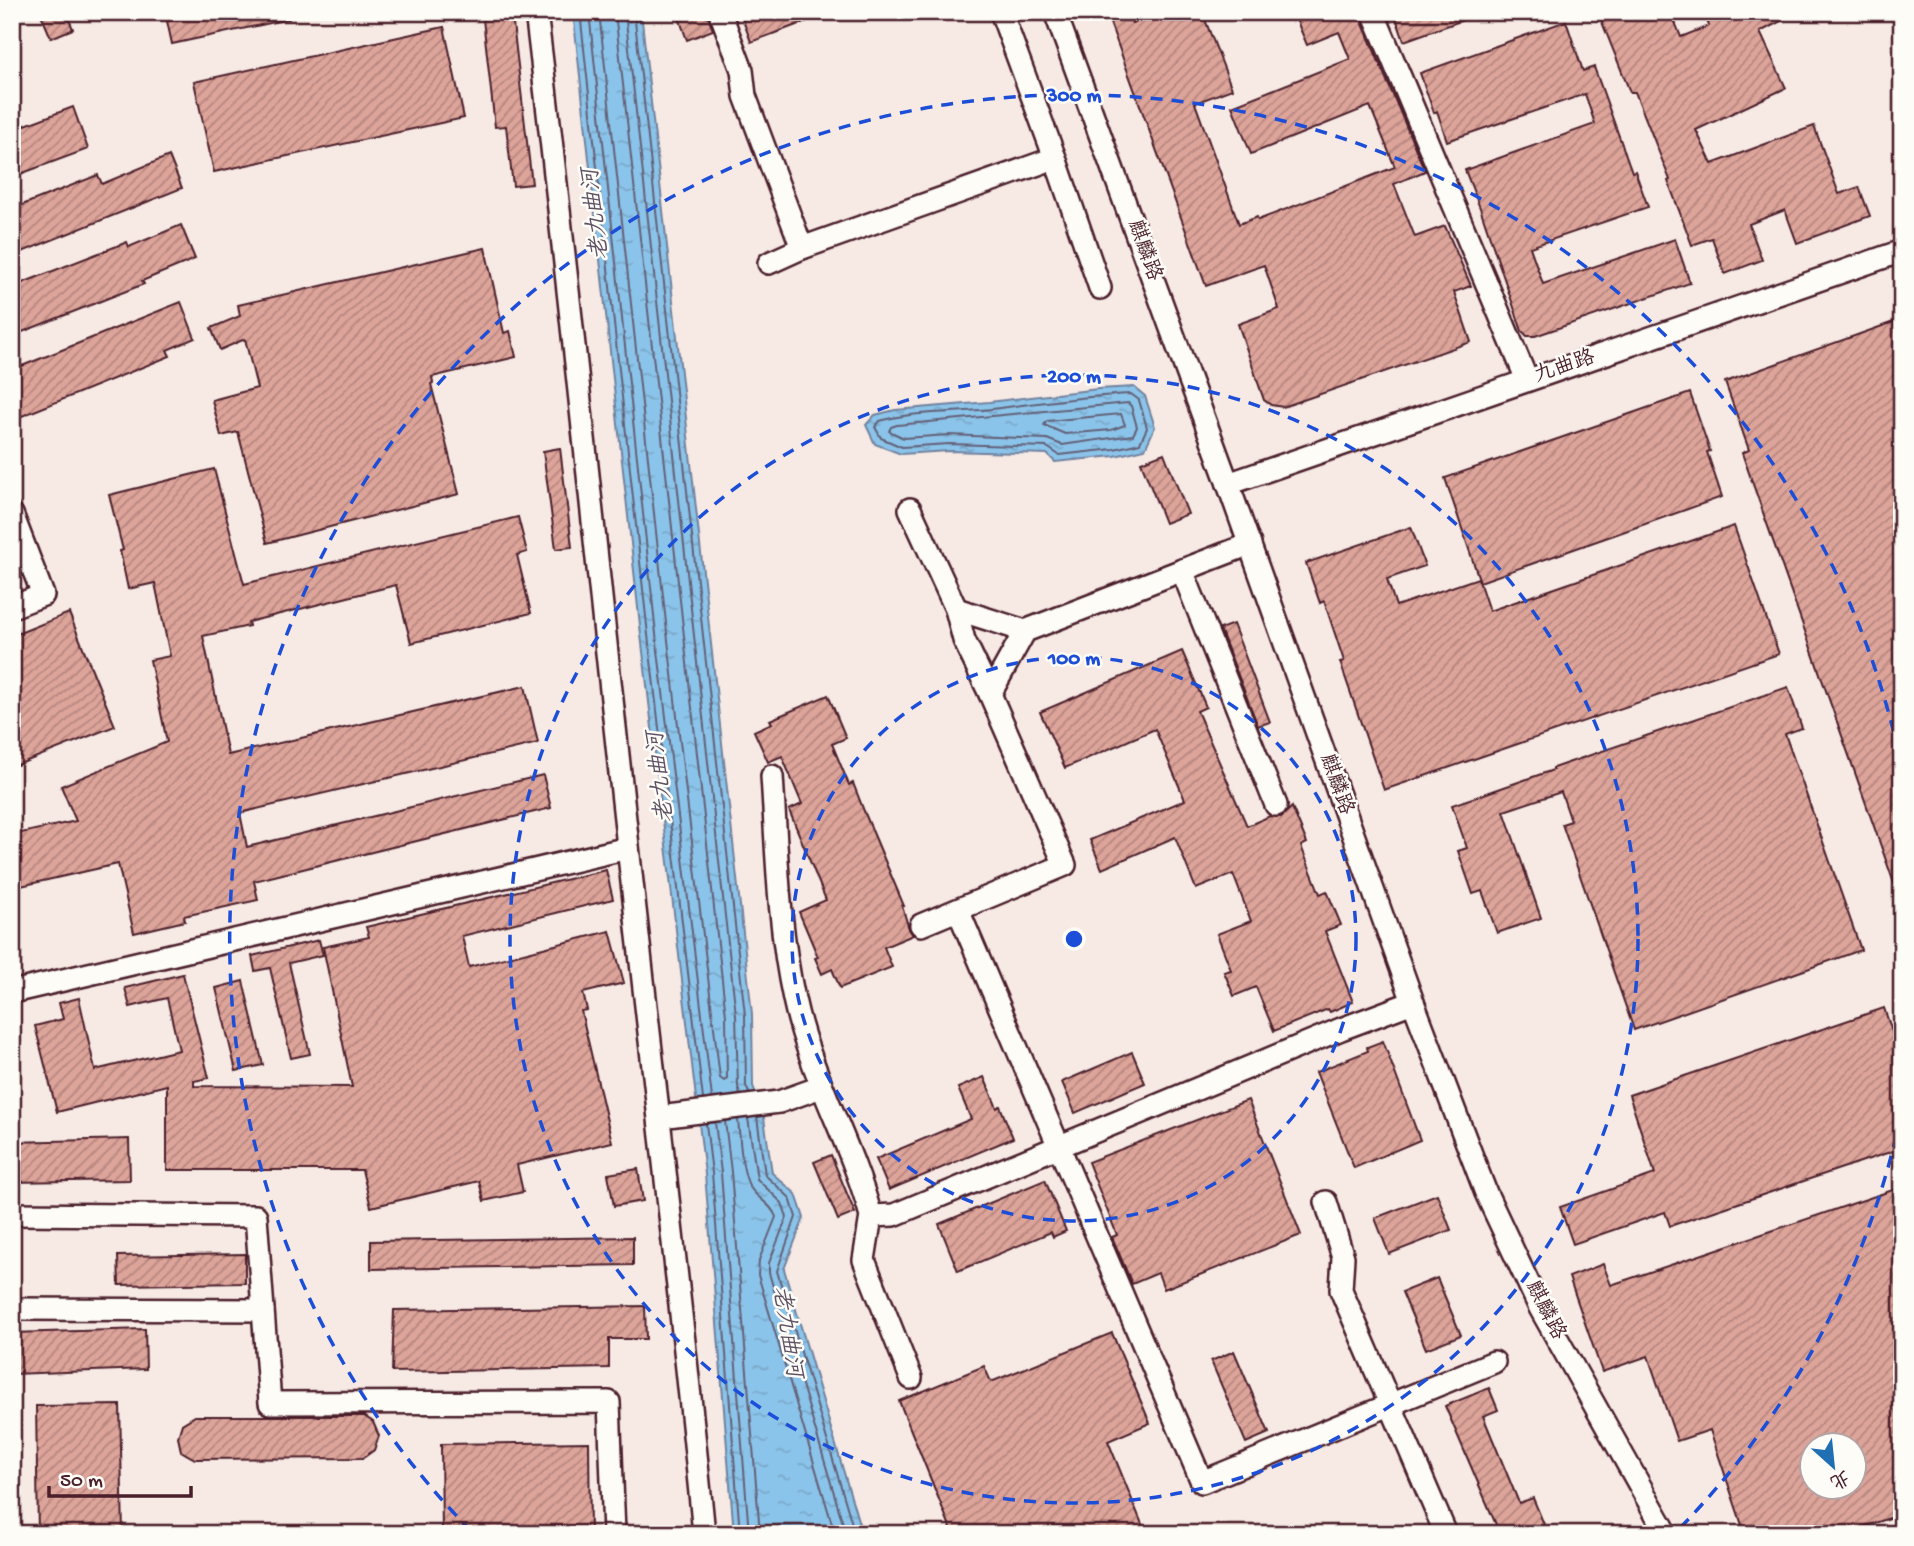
<svg xmlns="http://www.w3.org/2000/svg" width="1914" height="1546" font-family="'Gochi Hand','LXGW WenKai TC',sans-serif">
<defs>
<pattern id="water-ripples" width="26" height="14" patternUnits="userSpaceOnUse" patternTransform="scale(1.75)"><rect width="26" height="14" fill="#8bc4ea"/><path d="M2 4q2-2 4 0t4 0M15 11q2-2 4 0t4 0" fill="none" stroke="#79a8c9"/></pattern>
<pattern id="building-hatch" width="6" height="6" patternUnits="userSpaceOnUse" patternTransform="scale(1.75)"><rect width="6" height="6" fill="#dda49a"/><path d="M-1 1l2-2M0 6l6-6M5 7l2-2" fill="none" stroke="#b5857e"/></pattern>
</defs>
<rect width="100%" height="100%" fill="#f7eae4"/>
<filter id="ink" filterUnits="userSpaceOnUse"><feTurbulence type="fractalNoise" baseFrequency=".0143" numOctaves="2"/><feDisplacementMap in="SourceGraphic" scale="14" xChannelSelector="R" yChannelSelector="G"/><feConvolveMatrix kernelMatrix="1 2 1 2 8 2 1 2 1" color-interpolation-filters="sRGB"/></filter>
<g filter="url(#ink)">
<g fill="url(#water-ripples)" stroke="#71829e" stroke-width="2">
<polygon points="573,12 641,12 752,1014 753,1086 763,1111 772,1173 796,1194 804,1218 784,1269 862,1534 734,1534 705,1174 641,635"/>
<polygon points="1134,387 1145,396 1155,427 1145,449 1115,456 1055,462 1047,454 949,451 901,454 875,444 866,425 875,415 895,410 989,402 1098,389"/>
</g>
<g fill="none" stroke-linecap="round" stroke-linejoin="round">
<g stroke="#646177" stroke-width="2">
<polyline points="580,12 648,635 703,1099"/>
<polyline points="589,12 656,634 712,1098"/>
<polyline points="599,12 667,632 720,1078 724,1081 727,1078 726,1016 615,12"/>
<polyline points="625,12 736,1015 738,1087 740,1095"/>
<polyline points="634,12 745,1015 746,1086 749,1093"/>
<path d="M 1131,394 L 1139,400 L 1147,428 L 1140,443 L 1114,449 L 1059,455 L 1047,447 L 949,444 L 902,447 L 881,438 L 875,427 L 880,421 C 916,411 955,413 992,409 C 1038,403 1084,396 1131,394 Z"/>
<polygon points="1128,403 1131,406 1137,427 1133,435 1062,445 1047,439 949,435 904,438 889,431 891,427 897,425"/>
<polygon points="1121,414 1125,425 1111,430 1065,434 1044,425 1047,421"/>
<polyline points="757,1117 765,1175 790,1198 796,1217 777,1271 855,1534"/>
<polyline points="748,1118 757,1179 782,1203 787,1217 769,1263 769,1273 846,1534"/>
<path d="M 738,1120 C 740,1137 741,1172 750,1187 C 757,1199 771,1203 776,1217 L 759,1260 L 758,1275 L 835,1534"/>
<polyline points="725,1121 731,1172 760,1534"/>
<polyline points="715,1122 721,1173 749,1534"/>
<polyline points="706,1124 712,1173 740,1534"/>
</g>
</g>
<g fill="url(#building-hatch)" stroke="#4a1f2b" stroke-width="2" fill-rule="evenodd">
<polygon points="40,12 66,12 73,29 51,38"/>
<polygon points="206,12 288,12 289,19 172,44 167,21"/>
<polygon points="677,12 706,12 713,30 687,40"/>
<polygon points="740,12 826,12 826,14 751,42"/>
<polygon points="1106,12 1127,12 1132,23 1160,12 1202,12 1232,89 1195,103 1239,224 1257,217 1258,220 1395,167 1370,106 1251,154 1232,106 1350,59 1339,32 1307,45 1293,12 1358,12 1425,171 1394,184 1415,237 1445,226 1471,286 1454,292 1471,342 1283,407 1271,405 1264,400 1238,324 1279,309 1264,265 1206,286"/>
<polygon points="1394,12 1480,12 1480,14 1404,41"/>
<polygon points="1598,12 1671,12 1681,37 1709,26 1704,12 1798,12 1760,32 1786,88 1696,130 1712,164 1814,126 1839,194 1859,187 1870,216 1797,243 1785,210 1749,224 1762,260 1725,274 1712,238 1692,245 1668,181 1670,180 1635,92 1630,92"/>
<polygon points="512,15 532,184 513,186 506,126 495,127 483,19"/>
<polygon points="1566,21 1583,71 1594,67 1632,172 1635,171 1648,207 1530,247 1543,284 1675,239 1690,283 1535,336 1527,336 1522,331 1480,208 1465,170 1595,124 1585,94 1447,141 1437,111 1434,113 1420,73"/>
<polygon points="444,27 464,118 214,172 194,82"/>
<polygon points="73,107 88,149 12,177 12,130"/>
<polygon points="169,156 182,188 12,256 12,209 98,175 102,184"/>
<polygon points="181,225 195,259 142,281 144,284 12,336 12,287 127,242 129,247"/>
<polygon points="485,248 504,333 510,331 516,357 432,377 433,383 431,384 459,494 267,543 238,432 221,436 212,400 257,388 245,339 220,350 211,328 240,316 238,305"/>
<polygon points="181,302 195,338 167,350 170,356 12,420 12,370"/>
<polygon points="1902,319 1902,900 1900,900 1742,453 1749,450 1725,382"/>
<polygon points="1690,393 1710,451 1707,452 1722,497 1480,582 1445,478"/>
<polygon points="560,448 572,547 556,549 543,451"/>
<polygon points="1164,453 1188,514 1165,523 1141,462"/>
<polygon points="214,469 244,584 518,517 527,552 517,555 531,613 411,643 396,585 248,622 249,626 203,636 228,755 525,686 538,743 240,813 247,847 543,775 551,808 254,881 258,900 184,916 185,921 134,933 118,864 12,888 12,835 76,821 61,786 167,742 150,660 170,656 155,583 128,589 120,551 123,550 109,495"/>
<polygon points="1734,526 1779,654 1384,790 1340,662 1344,661 1324,601 1320,603 1306,563 1411,527 1425,566 1387,579 1396,606 1478,578 1489,611"/>
<polygon points="69,613 115,726 12,767 12,636"/>
<polygon points="1233,624 1270,722 1258,726 1220,629"/>
<polygon points="1182,651 1206,707 1197,711 1247,826 1270,816 1281,817 1292,807 1307,843 1301,846 1320,894 1327,891 1341,925 1325,931 1353,1002 1330,1012 1328,1009 1274,1031 1256,987 1234,996 1224,972 1231,970 1217,934 1251,921 1233,874 1196,889 1175,837 1102,869 1090,840 1185,800 1155,729 1065,768 1040,712"/>
<polygon points="1788,687 1802,728 1785,734 1861,950 1634,1030 1562,824 1571,821 1561,792 1504,811 1541,918 1497,933 1482,891 1473,894 1458,851 1467,848 1452,805 1553,770 1553,768"/>
<polygon points="828,695 846,738 832,744 849,785 853,783 864,811 904,906 902,906 909,929 913,935 884,947 892,967 840,988 832,969 822,974 815,958 818,957 799,912 826,900 789,810 802,804 782,756 768,762 754,731 772,723 770,720"/>
<polygon points="606,870 613,899 462,936 469,967 610,931 624,983 583,993 587,1010 581,1011 612,1142 517,1165 523,1192 484,1201 479,1181 371,1207 362,1170 167,1170 167,1085 57,1112 35,1026 63,1019 59,1003 79,998 95,1070 179,1050 167,998 130,1007 125,988 183,974 209,1078 194,1081 194,1086 352,1087 323,947 369,937 366,927"/>
<polygon points="319,940 323,955 289,963 310,1054 291,1058 270,968 255,971 252,956"/>
<polygon points="243,981 263,1065 236,1071 216,988"/>
<polygon points="1884,1008 1902,1061 1902,1148 1670,1226 1665,1212 1573,1244 1560,1207 1655,1174 1629,1095"/>
<polygon points="1383,1041 1420,1140 1354,1168 1316,1072 1368,1051 1367,1047"/>
<polygon points="1132,1052 1145,1083 1075,1113 1062,1082"/>
<polygon points="984,1077 997,1108 1000,1106 1013,1138 889,1190 876,1159 971,1119 958,1088"/>
<polygon points="1248,1100 1301,1235 1164,1289 1158,1273 1132,1284 1112,1237 1117,1235 1088,1162"/>
<polygon points="129,1139 130,1180 12,1182 12,1142"/>
<polygon points="831,1155 855,1213 838,1220 814,1162"/>
<polygon points="638,1169 643,1201 614,1206 608,1174"/>
<polygon points="1045,1180 1066,1231 1053,1237 1051,1232 958,1271 939,1224"/>
<path d="M 1902,1187 L 1902,1514 L 1842,1534 L 1745,1534 L 1710,1430 L 1677,1441 L 1648,1356 L 1602,1372 L 1569,1277 L 1603,1264 L 1611,1285 ZM 1812,1445 L 1854,1445 L 1854,1487 L 1812,1487 Z"/>
<polygon points="1437,1194 1451,1230 1389,1254 1375,1218"/>
<polygon points="633,1237 633,1265 371,1269 371,1241"/>
<polygon points="245,1254 245,1283 119,1285 118,1256"/>
<polygon points="1437,1278 1461,1335 1426,1349 1402,1292"/>
<polygon points="645,1306 646,1339 609,1339 609,1368 392,1372 394,1310"/>
<polygon points="145,1329 146,1369 12,1374 12,1333"/>
<polygon points="1112,1333 1150,1423 1108,1441 1146,1534 953,1534 899,1401 984,1366 991,1382"/>
<polygon points="1234,1351 1269,1433 1246,1443 1211,1361"/>
<polygon points="1489,1388 1498,1410 1483,1416 1519,1503 1533,1498 1548,1534 1500,1534 1445,1406"/>
<polygon points="120,1405 123,1534 38,1534 36,1406"/>
<polygon points="195,1416 364,1416 373,1422 379,1436 374,1450 363,1458 195,1459 181,1451 178,1437 182,1424"/>
<polygon points="589,1442 590,1534 442,1534 441,1444"/>
</g>
<g fill="none" stroke-linecap="round" stroke-linejoin="round">
<g stroke="#4a1f2b" stroke-width="26">
<g id="minor">
<path d="M 536,12 C 570,290 597,568 628,846 C 653,1075 682,1304 704,1534"/>
<polyline points="720,12 742,70 745,96 802,248"/>
<polyline points="1055,12 1228,484 1413,1002 1486,1193 1540,1308 1667,1534"/>
<polyline points="1373,12 1527,380"/>
<polyline points="1055,158 1100,288"/>
<polyline points="769,263 802,248 1055,158 1001,12"/>
<polyline points="1228,484 1902,251"/>
<polyline points="910,509 956,609 964,640 990,694"/>
<polyline points="12,514 43,595 12,607"/>
<polyline points="1182,570 1276,805"/>
<polyline points="956,609 1025,631"/>
<path d="M 772,776 C 777,850 778,926 794,999 C 810,1075 851,1142 871,1216"/>
<polyline points="958,910 1202,1482 1494,1362"/>
<polyline points="921,925 1065,865 990,694 1025,631 1250,544"/>
<polyline points="12,992 628,848"/>
<polyline points="660,1117 779,1102 821,1087"/>
<polyline points="1326,1202 1343,1257 1341,1290 1446,1534"/>
<polyline points="12,1214 256,1216 270,1403 609,1402 614,1534"/>
<polyline points="12,1309 263,1310"/>
<polyline points="911,1378 864,1260 871,1216 894,1215 1341,1029 1413,1002"/>
</g>
</g>
<use href="#minor" stroke="#fdfcf7" stroke-width="21"/>
</g>
</g>
<g fill="none" stroke="#1d4ed8" stroke-width="3.5" stroke-dasharray="12 9">
<circle cx="1074" cy="939" r="282"/>
<circle cx="1074" cy="939" r="564"/>
<path d="M1901 1115A845 845 0 0 1 1677 1531M471 1531A845 845 0 1 1 1901 763"/>
</g>
<g text-anchor="middle" dominant-baseline="central" stroke-width="5" stroke-linejoin="round" paint-order="stroke">
<g font-size="21" fill="#4a1f2b" stroke="#fdfcf7">
<text transform="translate(1143 251) rotate(70)">麒麟路</text>
<text transform="translate(1565 368) rotate(-19)">九曲路</text>
<text transform="translate(1335 785) rotate(70)">麒麟路</text>
<text transform="translate(1544 1311) rotate(63)">麒麟路</text>
</g>
<g font-size="23" font-style="italic" fill="#5e5164" stroke="#fdfcf7">
<text transform="translate(597 214) rotate(-97)">老九曲河</text>
<text transform="translate(662 777) rotate(-97)">老九曲河</text>
<text transform="translate(786 1332) rotate(81)">老九曲河</text>
</g>
</g>
<circle cx="1074" cy="939" r="10" fill="#1d4ed8" stroke="#fdfcf7" stroke-width="3.5"/>
<g font-size="21" text-anchor="middle" font-weight="bold" fill="#1d4ed8" stroke="#fdfcf7" stroke-width="5" stroke-linejoin="round" paint-order="stroke">
<text x="1074" y="101">300 m</text>
<text x="1074" y="382">200 m</text>
<text x="1074" y="664">100 m</text>
</g>
<rect width="1914" height="1546" fill="none" stroke="#fdfcf7" stroke-width="42"/>
<rect x="21" y="21" width="1872" height="1504" fill="none" stroke="#4a1f2b" stroke-width="2.5" filter="url(#ink)"/>
<g transform="translate(1833 1466) rotate(153)"><circle r="33" fill="#fdfcf7" stroke="#b5a4a5" stroke-width="2"/>
<path d="M0-5L12 26L0 18L-12 26Z" fill="#1f6fb2"/>
<text y="-10" font-size="19" font-weight="bold" text-anchor="middle" fill="#4a1f2b">北</text>
</g>
<path d="M49 1486v10h142v-10" fill="none" stroke="#4a1f2b" stroke-width="3.5"/>
<text x="60" y="1486" font-size="21" fill="#4a1f2b" stroke="#fdfcf7" stroke-width="5" paint-order="stroke">50 m</text>
</svg>
